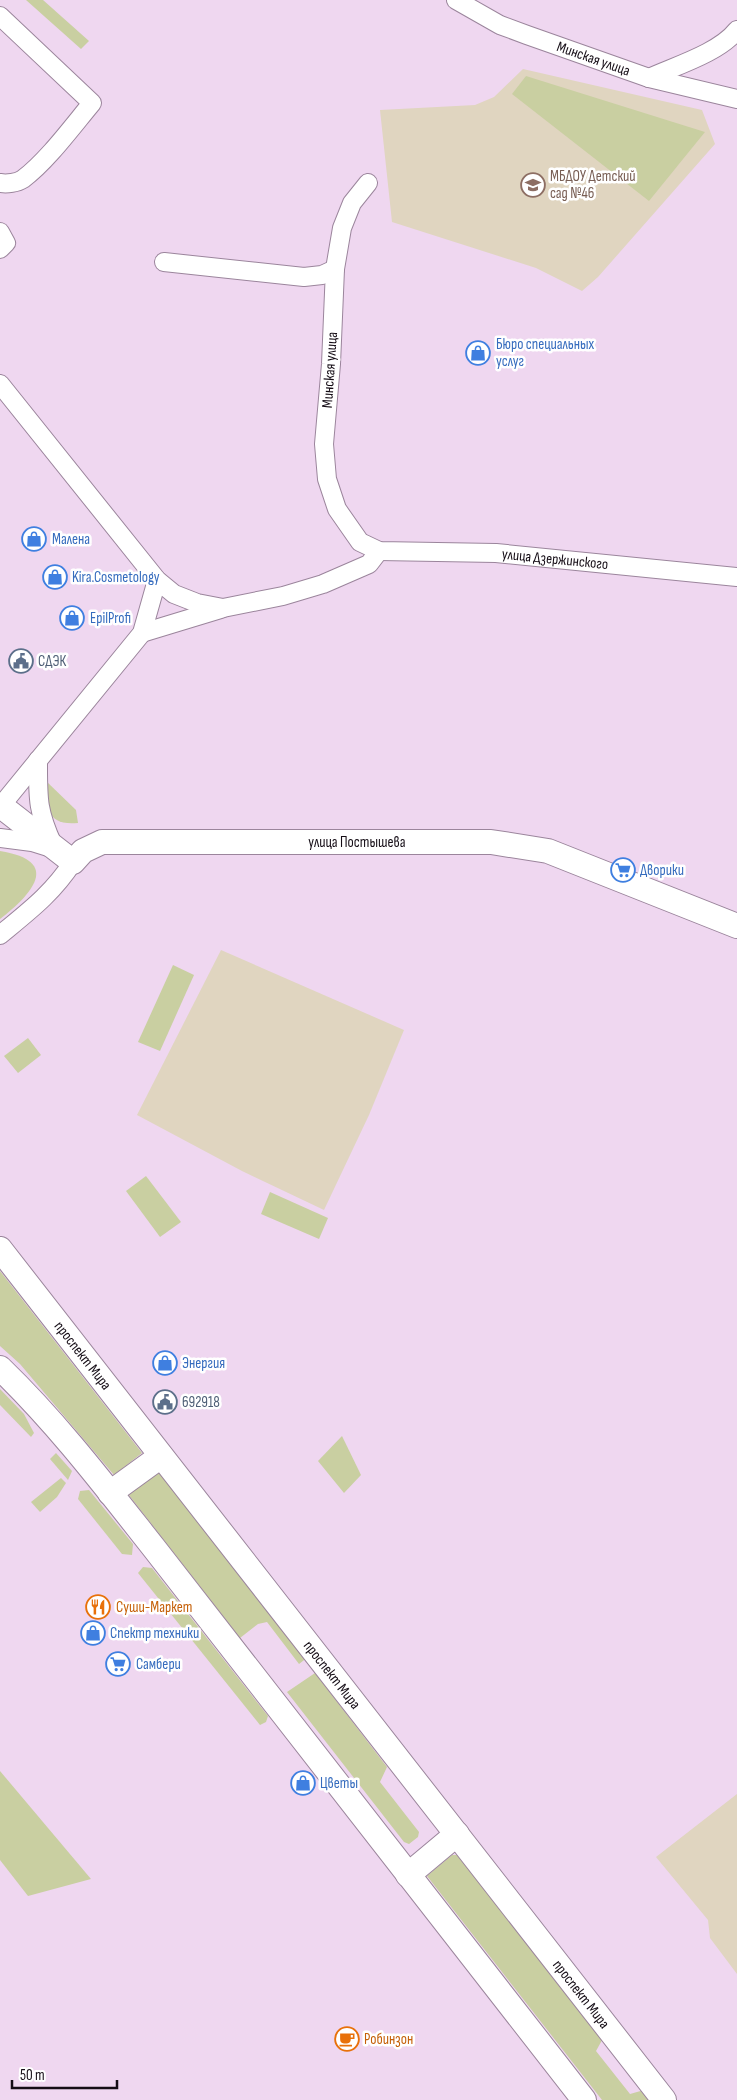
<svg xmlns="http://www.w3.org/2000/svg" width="737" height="2100" font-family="'Sofia Sans Condensed',sans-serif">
<rect width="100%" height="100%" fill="#efd7f0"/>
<g fill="#e0d5c0">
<polygon points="523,69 702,110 715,144 598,277 582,291 536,268 392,222 380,110 475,105 494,97"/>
<polygon points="221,950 404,1030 369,1115 324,1210 242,1171 137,1115"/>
<polygon points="737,1794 737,1974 710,1938 708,1920 656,1857"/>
</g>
<g fill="#c9cfa1">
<polygon points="26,0 43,0 89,41 81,49"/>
<polygon points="526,76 705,132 649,201 512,94"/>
<path d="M 46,781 L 76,810 L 78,823 C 46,826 46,807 46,781 Z"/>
<path d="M 0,851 C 63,861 31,895 0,919 Z"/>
<polygon points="173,965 194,975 160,1051 138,1042"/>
<polygon points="28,1038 41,1055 18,1073 4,1056"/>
<polygon points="146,1176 181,1222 160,1237 126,1191"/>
<polygon points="270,1192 328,1218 319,1239 261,1214"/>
<polygon points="0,1271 142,1453 114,1475 20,1364 0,1346"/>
<polygon points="0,1389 24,1414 34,1433 31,1437 0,1405"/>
<polygon points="342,1436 361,1475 344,1493 318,1461"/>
<polygon points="56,1453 72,1471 68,1480 50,1459"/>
<polygon points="158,1472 167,1477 308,1657 299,1664 267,1622 258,1624 240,1638 125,1490"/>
<polygon points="61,1478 66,1483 57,1497 40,1512 31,1502"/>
<polygon points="89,1490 133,1544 132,1555 122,1554 78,1499 80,1491"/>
<polygon points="143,1567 152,1568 268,1716 266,1722 260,1725 138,1573"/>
<polygon points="315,1673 387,1767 380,1782 419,1832 418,1837 409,1844 404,1842 287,1692"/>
<polygon points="0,1771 91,1879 28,1896 0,1860"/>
<polygon points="452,1855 458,1855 606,2033 596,2051 630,2094 651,2088 656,2094 648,2100 602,2100 427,1876"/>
</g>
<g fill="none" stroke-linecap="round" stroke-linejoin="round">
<g stroke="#9b859c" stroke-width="20">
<g id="street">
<path id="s1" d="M 456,0 L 500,25 L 527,35 L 649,78 L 737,99"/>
<path d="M 0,16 L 92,103 C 72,127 47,161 23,179 C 17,183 7,184 0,183"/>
<path d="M 649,78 C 675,66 719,53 737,30"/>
<path id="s2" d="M 368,183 L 352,203 L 342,228 L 335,269 L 331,364 L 324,444 L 327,479 L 337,509 L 360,542 L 379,551 L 496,553 L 737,577"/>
<polyline points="0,232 6,243 0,249"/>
<polyline points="164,262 304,277 322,275 335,269"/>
<polyline points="0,384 157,580 174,594 197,603 223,608 283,596 323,584 369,564 379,551"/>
<polyline points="142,633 221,609"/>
<path d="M 38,760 C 38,798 37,810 53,845"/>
<polyline points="0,807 142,633 157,580"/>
<polyline points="0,838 32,842 48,847"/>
<path d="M 0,935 C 29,911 52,894 73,862"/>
</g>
</g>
<g stroke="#9b859c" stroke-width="26">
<g id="secondary">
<path id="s3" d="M 1,806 L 73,862 L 83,851 L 102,842 L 491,842 L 548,851 L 737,926"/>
<path id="s4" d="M 0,1249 L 664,2100"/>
<path d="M 0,1368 C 57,1423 105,1486 154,1548 L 584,2100"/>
<polyline points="110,1493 161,1456"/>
<polyline points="408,1875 457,1834"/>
</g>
</g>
<use href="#street" stroke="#fff" stroke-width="18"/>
<use href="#secondary" stroke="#fff" stroke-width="24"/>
</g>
<defs>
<g id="school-ring" transform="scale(1.25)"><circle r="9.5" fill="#fff" stroke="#8d6e63" stroke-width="1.5"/><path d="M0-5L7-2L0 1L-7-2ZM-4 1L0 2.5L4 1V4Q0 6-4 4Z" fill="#8d6e63"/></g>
<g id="shop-ring" transform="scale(1.25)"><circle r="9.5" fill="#fff" stroke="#3f7fe0" stroke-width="1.5"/><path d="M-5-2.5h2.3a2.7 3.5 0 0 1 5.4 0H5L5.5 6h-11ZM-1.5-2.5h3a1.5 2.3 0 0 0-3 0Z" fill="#3f7fe0"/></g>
<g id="civic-ring" transform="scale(1.25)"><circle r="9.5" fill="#fff" stroke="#5c6f8a" stroke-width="1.5"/><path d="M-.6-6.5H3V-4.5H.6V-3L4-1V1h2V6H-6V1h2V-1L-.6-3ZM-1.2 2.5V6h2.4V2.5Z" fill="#5c6f8a"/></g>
<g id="supermarket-ring" transform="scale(1.25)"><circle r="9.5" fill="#fff" stroke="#3f7fe0" stroke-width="1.5"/><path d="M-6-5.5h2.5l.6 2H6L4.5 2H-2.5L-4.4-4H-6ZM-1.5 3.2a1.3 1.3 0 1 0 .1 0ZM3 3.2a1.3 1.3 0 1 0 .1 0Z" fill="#3f7fe0"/></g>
<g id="restaurant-ring" transform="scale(1.25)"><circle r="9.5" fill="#fff" stroke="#e8710a" stroke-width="1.5"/><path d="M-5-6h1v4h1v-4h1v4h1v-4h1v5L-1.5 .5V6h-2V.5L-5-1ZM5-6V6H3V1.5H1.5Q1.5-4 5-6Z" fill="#e8710a"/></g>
<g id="cafe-ring" transform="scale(1.25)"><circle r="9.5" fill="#fff" stroke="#e8710a" stroke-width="1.5"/><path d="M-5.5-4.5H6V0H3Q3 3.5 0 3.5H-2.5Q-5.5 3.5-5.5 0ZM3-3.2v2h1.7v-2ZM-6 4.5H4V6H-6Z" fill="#e8710a"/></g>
</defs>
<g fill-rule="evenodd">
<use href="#school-ring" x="533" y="185"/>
<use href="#shop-ring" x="478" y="353"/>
<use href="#shop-ring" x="34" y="539"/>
<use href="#shop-ring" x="55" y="577"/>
<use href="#shop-ring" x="72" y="618"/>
<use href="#civic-ring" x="21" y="661"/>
<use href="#supermarket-ring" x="623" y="870"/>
<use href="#shop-ring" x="165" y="1363"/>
<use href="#civic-ring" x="165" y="1402"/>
<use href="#restaurant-ring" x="98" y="1607"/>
<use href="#shop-ring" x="93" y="1633"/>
<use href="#supermarket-ring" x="118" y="1664"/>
<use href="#shop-ring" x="303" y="1783"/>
<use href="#cafe-ring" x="347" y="2039"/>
</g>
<g text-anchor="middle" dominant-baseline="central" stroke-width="5" stroke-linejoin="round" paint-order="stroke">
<g font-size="15" fill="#140c15" stroke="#fff">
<text stroke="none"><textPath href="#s1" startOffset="150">Минская улица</textPath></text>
<text transform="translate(330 370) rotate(-86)">Минская улица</text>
<text stroke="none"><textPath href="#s2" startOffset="574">улица Дзержинского</textPath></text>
<text stroke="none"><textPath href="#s3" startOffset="382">улица Постышева</textPath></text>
<text stroke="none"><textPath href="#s4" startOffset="135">проспект Мира</textPath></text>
<text stroke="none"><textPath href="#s4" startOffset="540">проспект Мира</textPath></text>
<text stroke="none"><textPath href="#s4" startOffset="945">проспект Мира</textPath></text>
</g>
<g font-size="15" fill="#785e54" stroke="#fff" text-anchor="start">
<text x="550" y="176">МБДОУ Детский<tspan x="550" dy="17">сад №46</tspan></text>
</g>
<g font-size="15" fill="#366cbe" stroke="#fff" text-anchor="start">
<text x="496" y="344">Бюро специальных<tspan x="496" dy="17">услуг</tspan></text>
<text x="52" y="539">Малена</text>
<text x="72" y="577">Kira.Cosmetology</text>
<text x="90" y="618">EpilProfi</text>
<text x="640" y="870">Дворики</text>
<text x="182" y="1363">Энергия</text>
<text x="110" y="1633">Спектр техники</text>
<text x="136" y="1664">Самбери</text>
<text x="320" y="1783">Цветы</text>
</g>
<g font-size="15" fill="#4e5e75" stroke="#fff" text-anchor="start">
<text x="38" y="661">СДЭК</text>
<text x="182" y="1402">692918</text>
</g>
<g font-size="15" fill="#c56008" stroke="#fff" text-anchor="start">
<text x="116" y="1607">Суши-Маркет</text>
<text x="364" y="2039">Робинзон</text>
</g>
</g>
<path d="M12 2080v8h105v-8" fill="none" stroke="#140c15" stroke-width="2.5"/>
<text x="20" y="2080" font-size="15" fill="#140c15" stroke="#ffffff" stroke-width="4" paint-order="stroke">50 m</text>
</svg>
